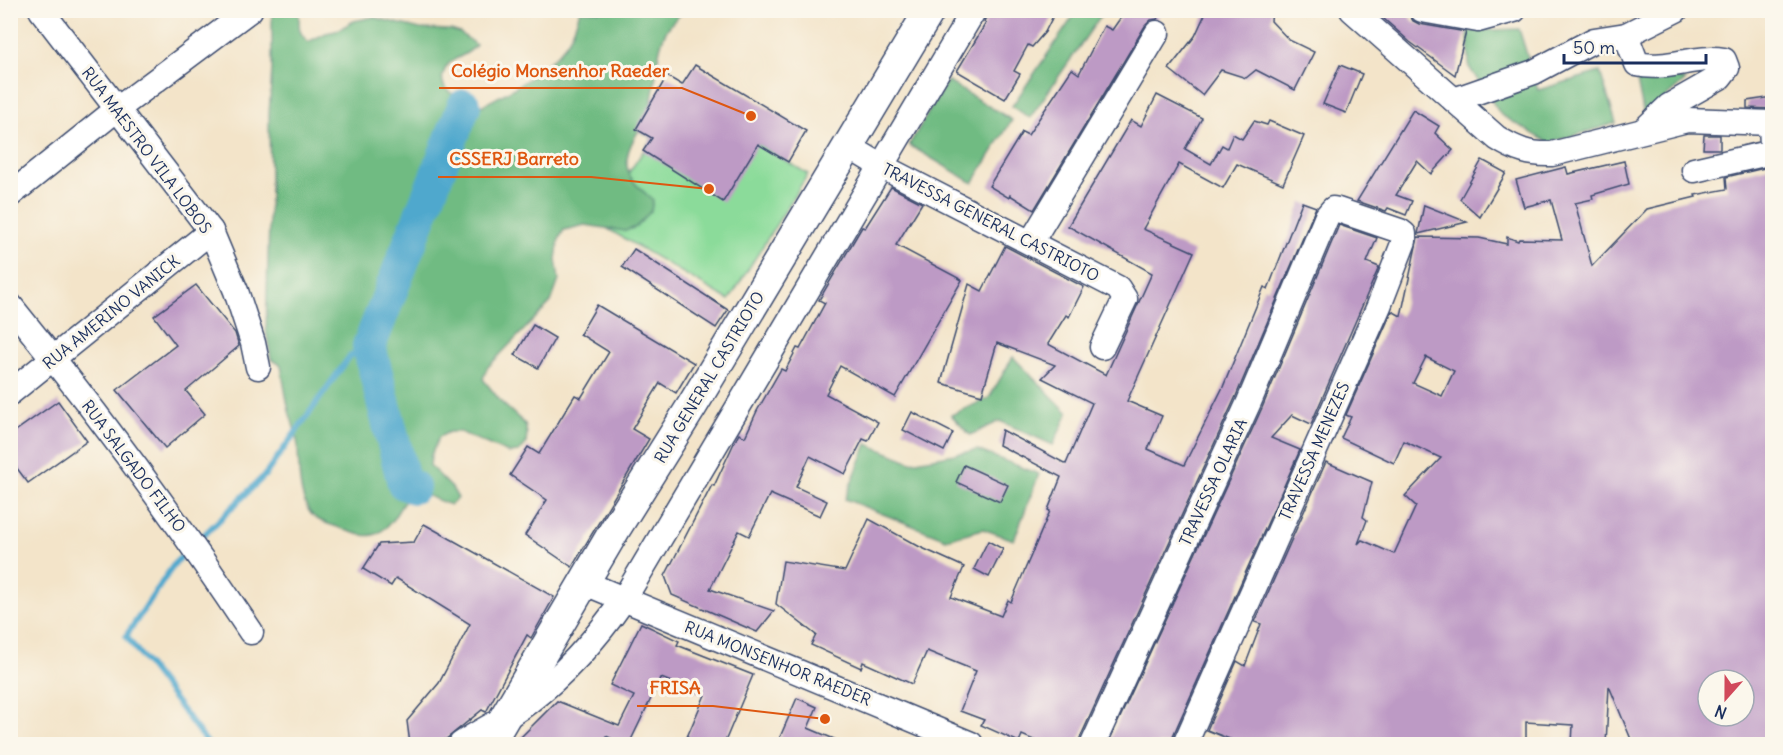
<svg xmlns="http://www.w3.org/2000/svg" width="1783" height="755" font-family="Delius,sans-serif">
<rect width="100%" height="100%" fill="#fbf7ec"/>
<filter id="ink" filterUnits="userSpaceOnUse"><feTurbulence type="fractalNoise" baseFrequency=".0167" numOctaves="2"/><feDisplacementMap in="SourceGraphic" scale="12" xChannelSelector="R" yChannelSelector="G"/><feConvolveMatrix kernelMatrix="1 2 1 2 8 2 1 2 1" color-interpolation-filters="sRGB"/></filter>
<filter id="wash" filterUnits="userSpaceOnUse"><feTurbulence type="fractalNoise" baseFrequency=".008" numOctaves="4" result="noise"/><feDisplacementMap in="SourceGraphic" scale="24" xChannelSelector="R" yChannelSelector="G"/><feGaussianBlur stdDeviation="1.35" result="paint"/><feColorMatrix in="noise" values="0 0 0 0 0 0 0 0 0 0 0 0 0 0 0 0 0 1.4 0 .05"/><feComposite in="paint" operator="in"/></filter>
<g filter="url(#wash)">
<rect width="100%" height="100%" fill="#f3e4c9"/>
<polygon fill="#8bdb9a" stroke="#53857c" stroke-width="1.5" points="636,129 758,144 808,174 729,300 596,222 652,138"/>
<g fill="#70bb82" stroke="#467570" stroke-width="1.5">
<path d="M 272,11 L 298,11 C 302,26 294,27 308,42 L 326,33 L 336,31 L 354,21 L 373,17 L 420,29 L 451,30 L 460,33 L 476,45 C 469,54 462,55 452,61 C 449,63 445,68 444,72 C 435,93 466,100 481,106 C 511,91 543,73 565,45 C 573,35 576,22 580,11 L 684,11 C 680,15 675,19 671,24 C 653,46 659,86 648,113 C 642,128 628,143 627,160 C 625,179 641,189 653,200 L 651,211 L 636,227 L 625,231 L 585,225 L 564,230 L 559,239 L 556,259 L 559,280 L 551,302 L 487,368 L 483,379 L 502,403 L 525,424 L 527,434 L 526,444 L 519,452 L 508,453 L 460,432 L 449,432 L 439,437 L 431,455 L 430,466 L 452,488 L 458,498 L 450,505 L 423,494 L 412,493 C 399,504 395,523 380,532 C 369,539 357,534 345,530 C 334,525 315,522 309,511 C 298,493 299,467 298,447 C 297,435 292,422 289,411 C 286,396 283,381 281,365 L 271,359 L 266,330 L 270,186 L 269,115 L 272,68 Z"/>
<polygon points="1077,11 1104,11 1030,118 1012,106"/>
<polygon points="1519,29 1538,90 1600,72 1616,123 1549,143 1501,115 1469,67 1468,31"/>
<polygon points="1635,70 1686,80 1644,116"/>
<polygon points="947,81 1012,120 973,183 909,145"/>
<polygon points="1013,357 1068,413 1053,445 1000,421 970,435 951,415 989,398"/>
<polygon points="867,444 911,462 977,450 1039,474 1014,540 983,529 946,539 845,499"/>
</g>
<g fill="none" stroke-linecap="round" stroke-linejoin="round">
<g stroke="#50a8cd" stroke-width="6">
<polyline points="197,542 265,475 350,356 369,346"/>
<polyline points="190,549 175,563 126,636 208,744"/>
</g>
<polyline stroke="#50a8cd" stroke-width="34" points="413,487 404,483 369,346 464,106"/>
</g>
<g id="blocks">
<g fill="#bd9ac5" fill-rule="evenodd">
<polygon points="995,10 1056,10 1045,32 1032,47 1028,45 1014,71 1020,74 1005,99 957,71 986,23 984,22 985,19"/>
<polygon points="1126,10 1163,10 1157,19 1151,20 1145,26 1034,210 1010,195 1009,198 989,186 1022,132 1028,135 1072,69 1079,74 1104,26 1112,30"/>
<polygon points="1207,10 1272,10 1271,21 1289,40 1314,52 1295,90 1256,70 1246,78 1221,70 1202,95 1169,69 1195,36"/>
<polygon points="1374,10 1387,10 1410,16 1413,21 1419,24 1466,32 1455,75 1410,42"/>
<polygon points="695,65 806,131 788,162 758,144 723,202 643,151 652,138 636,129 667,76 682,85"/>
<polygon points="1340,65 1362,74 1346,113 1323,104"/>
<polygon points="1157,95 1202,118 1185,149 1211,164 1222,145 1227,148 1233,134 1242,139 1254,121 1267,125 1269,121 1304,136 1283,184 1237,164 1223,188 1179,164 1143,229 1194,252 1127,401 1162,416 1148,449 1184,465 1223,387 1264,287 1268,289 1302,202 1316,207 1236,396 1080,738 1079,744 1043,744 1022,735 1019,742 981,725 984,720 960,711 976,671 927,651 912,684 863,662 861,668 811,645 816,635 776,604 783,561 845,571 869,519 920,547 964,567 951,597 1001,616 1008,600 1011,602 1050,511 1048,510 1061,477 999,445 1002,430 1066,464 1092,403 1042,378 1055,365 997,343 982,395 941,383 969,284 982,291 1005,246 1084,287 1069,317 1066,315 1048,344 1106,375 1152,273 1068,226 1131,120 1141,126"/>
<polygon points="1773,97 1773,109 1747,108 1747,101"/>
<polygon points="1413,110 1439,126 1435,133 1453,150 1431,174 1417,161 1396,195 1412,201 1406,215 1388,208 1386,211 1357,201"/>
<polygon points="1704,135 1720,135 1720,149 1703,149"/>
<polygon points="1482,160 1506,173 1480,217 1460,199"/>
<path d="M 1624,161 L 1629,184 L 1592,195 L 1593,199 L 1575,203 L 1592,266 L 1647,209 L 1696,197 L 1695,195 L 1727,189 L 1726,177 L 1773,166 L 1773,644 L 1771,696 L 1773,695 L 1773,744 L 1633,744 L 1609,686 L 1606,744 L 1572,744 L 1573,725 L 1526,722 L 1526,744 L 1242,744 L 1207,730 L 1237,661 L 1245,666 L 1261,624 L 1255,622 L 1326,462 L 1372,482 L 1363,517 L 1367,520 L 1358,544 L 1362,540 L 1394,554 L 1416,506 L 1405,496 L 1441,458 L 1404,441 L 1394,463 L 1341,438 L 1351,417 L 1346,415 L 1392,311 L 1401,316 L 1418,237 L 1479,238 L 1507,244 L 1507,237 L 1518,241 L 1519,239 L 1562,240 L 1551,200 L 1524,207 L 1516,180 L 1566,167 L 1568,174 ZM 1426,357 L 1454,371 L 1442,396 L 1413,383 ZM 1708,680 L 1744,680 L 1749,700 L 1744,716 L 1708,716 Z"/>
<polygon points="891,187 922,203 896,245 962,280 895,397 840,366 826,394 878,422 868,441 863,439 845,474 810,456 796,487 827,501 820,516 770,494 749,536 739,531 710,589 774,611 757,632 672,595 665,576 712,485 714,486 734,443 739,434 745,437 757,411 781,369 785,371 797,348 800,349 825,303 819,300 862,227 865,228"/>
<polygon points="1424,205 1467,222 1418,234"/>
<polygon points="1339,225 1377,238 1367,262 1379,267 1311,424 1292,415 1271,438 1300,450 1172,738 1171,744 1108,744 1262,408"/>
<polygon points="634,249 728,310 716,328 622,267"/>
<polygon points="196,285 235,333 239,346 186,391 205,414 165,448 117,390 176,345 154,316"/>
<polygon points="597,305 694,363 676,393 660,383 632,429 649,439 572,567 525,535 547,500 510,475 528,447 539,454 575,395 581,398 609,352 580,334"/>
<polygon points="533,325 555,338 538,368 515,355"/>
<polygon points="58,401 87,441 28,483 10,459 10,435"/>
<polygon points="912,412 953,433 944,451 903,430"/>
<polygon points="964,465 1008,485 1000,502 956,482"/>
<polygon points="424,524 554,597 531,638 527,635 486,712 482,710 440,744 410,744 407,721 439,683 470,624 396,578 391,586 363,569 379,544 414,542"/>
<polygon points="988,541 1003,549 989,577 974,569"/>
<polygon points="641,623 679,641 677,645 753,675 724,744 684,744 705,695 661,678 629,744 624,744 606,736 602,744 514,744 557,701 619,726 634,696 610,685"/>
<polygon points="797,698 817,707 808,728 846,744 777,744"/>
</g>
</g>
</g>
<g filter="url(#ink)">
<use href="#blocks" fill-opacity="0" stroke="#3b4a6e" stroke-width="1.5"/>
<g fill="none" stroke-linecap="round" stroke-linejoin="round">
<g stroke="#3b4a6e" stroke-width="27">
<g id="minor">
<polyline points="41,10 211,231 236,291 253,343 258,367"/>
<path d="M 1352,10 L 1497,138 C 1516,150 1530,155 1552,154 L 1687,120 L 1772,123"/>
<polyline points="1422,10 1478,20 1514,10"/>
<path d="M 1626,35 L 1637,64 C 1667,71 1695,55 1724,60 L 1727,68 L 1720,77 L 1669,106 L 1644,130"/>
<polyline points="1454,100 1534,72 1594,40 1626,35 1676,10"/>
<polyline points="848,146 881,166 1118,288 1125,299 1102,347"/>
<polyline points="1694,170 1768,153 1772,146 1771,124"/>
<polyline points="10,195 116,110 250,10"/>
<polyline points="1031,242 1157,33"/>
<path d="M 10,305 C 96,410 176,519 251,632"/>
<polyline points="10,393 211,231"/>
<polyline points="585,583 971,744"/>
<path d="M 461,744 C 482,729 507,719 527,703 C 565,674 597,638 624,599 L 974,10"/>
<polyline points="1093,744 1249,402 1327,216 1333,209 1338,210 1400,231 1404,234 1404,241 1379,306 1185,744"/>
</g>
</g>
<g stroke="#3b4a6e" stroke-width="33">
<polyline id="major" points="489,744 617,526 692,406 930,10"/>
</g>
<use href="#minor" stroke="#fff" stroke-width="24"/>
<use href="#major" stroke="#fff" stroke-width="30"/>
</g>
</g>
<g text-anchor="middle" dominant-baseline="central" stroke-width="6" stroke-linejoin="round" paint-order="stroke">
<g font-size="16" fill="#1b2f5e" stroke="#fbf7ec">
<text transform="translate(147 150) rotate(53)">RUA MAESTRO VILA LOBOS</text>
<text transform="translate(991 222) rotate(27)">TRAVESSA GENERAL CASTRIOTO</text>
<text transform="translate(111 312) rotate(-39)">RUA AMERINO VANICK</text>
<text transform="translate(709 377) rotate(-59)">RUA GENERAL CASTRIOTO</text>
<text transform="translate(1314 451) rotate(-66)">TRAVESSA MENEZES</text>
<text transform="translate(134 466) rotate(53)">RUA SALGADO FILHO</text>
<text transform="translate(1213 482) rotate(-65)">TRAVESSA OLARIA</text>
<text transform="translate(778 663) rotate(22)">RUA MONSENHOR RAEDER</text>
</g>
</g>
<path fill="none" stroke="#de5710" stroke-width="2" d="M751 116L682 88H439M709 189L591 177H438M825 719L713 706H637"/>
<g fill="#de5710" stroke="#fbf7ec" stroke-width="2">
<circle cx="751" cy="116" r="6"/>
<circle cx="709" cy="189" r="6"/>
<circle cx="825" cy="719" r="6"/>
</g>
<g font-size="18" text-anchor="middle" font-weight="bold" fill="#de5710" stroke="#fbf7ec" stroke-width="6" stroke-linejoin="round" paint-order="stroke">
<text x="560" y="77">Colégio Monsenhor Raeder</text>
<text x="514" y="165">CSSERJ Barreto</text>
<text x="675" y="694">FRISA</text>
</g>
<rect width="1783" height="755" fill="none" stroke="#fbf7ec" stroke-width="36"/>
<g transform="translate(1726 698) rotate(201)"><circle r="28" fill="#fbf7ec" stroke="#a1a7b3" stroke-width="1.5"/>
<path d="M0-4.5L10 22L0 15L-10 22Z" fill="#d1495b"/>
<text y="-9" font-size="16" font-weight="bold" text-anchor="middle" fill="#1b2f5e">N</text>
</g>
<path d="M1564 54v9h142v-9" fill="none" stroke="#1b2f5e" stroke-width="3"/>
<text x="1573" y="54" font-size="18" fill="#1b2f5e" stroke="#fbf7ec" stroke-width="4.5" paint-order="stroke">50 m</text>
</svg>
